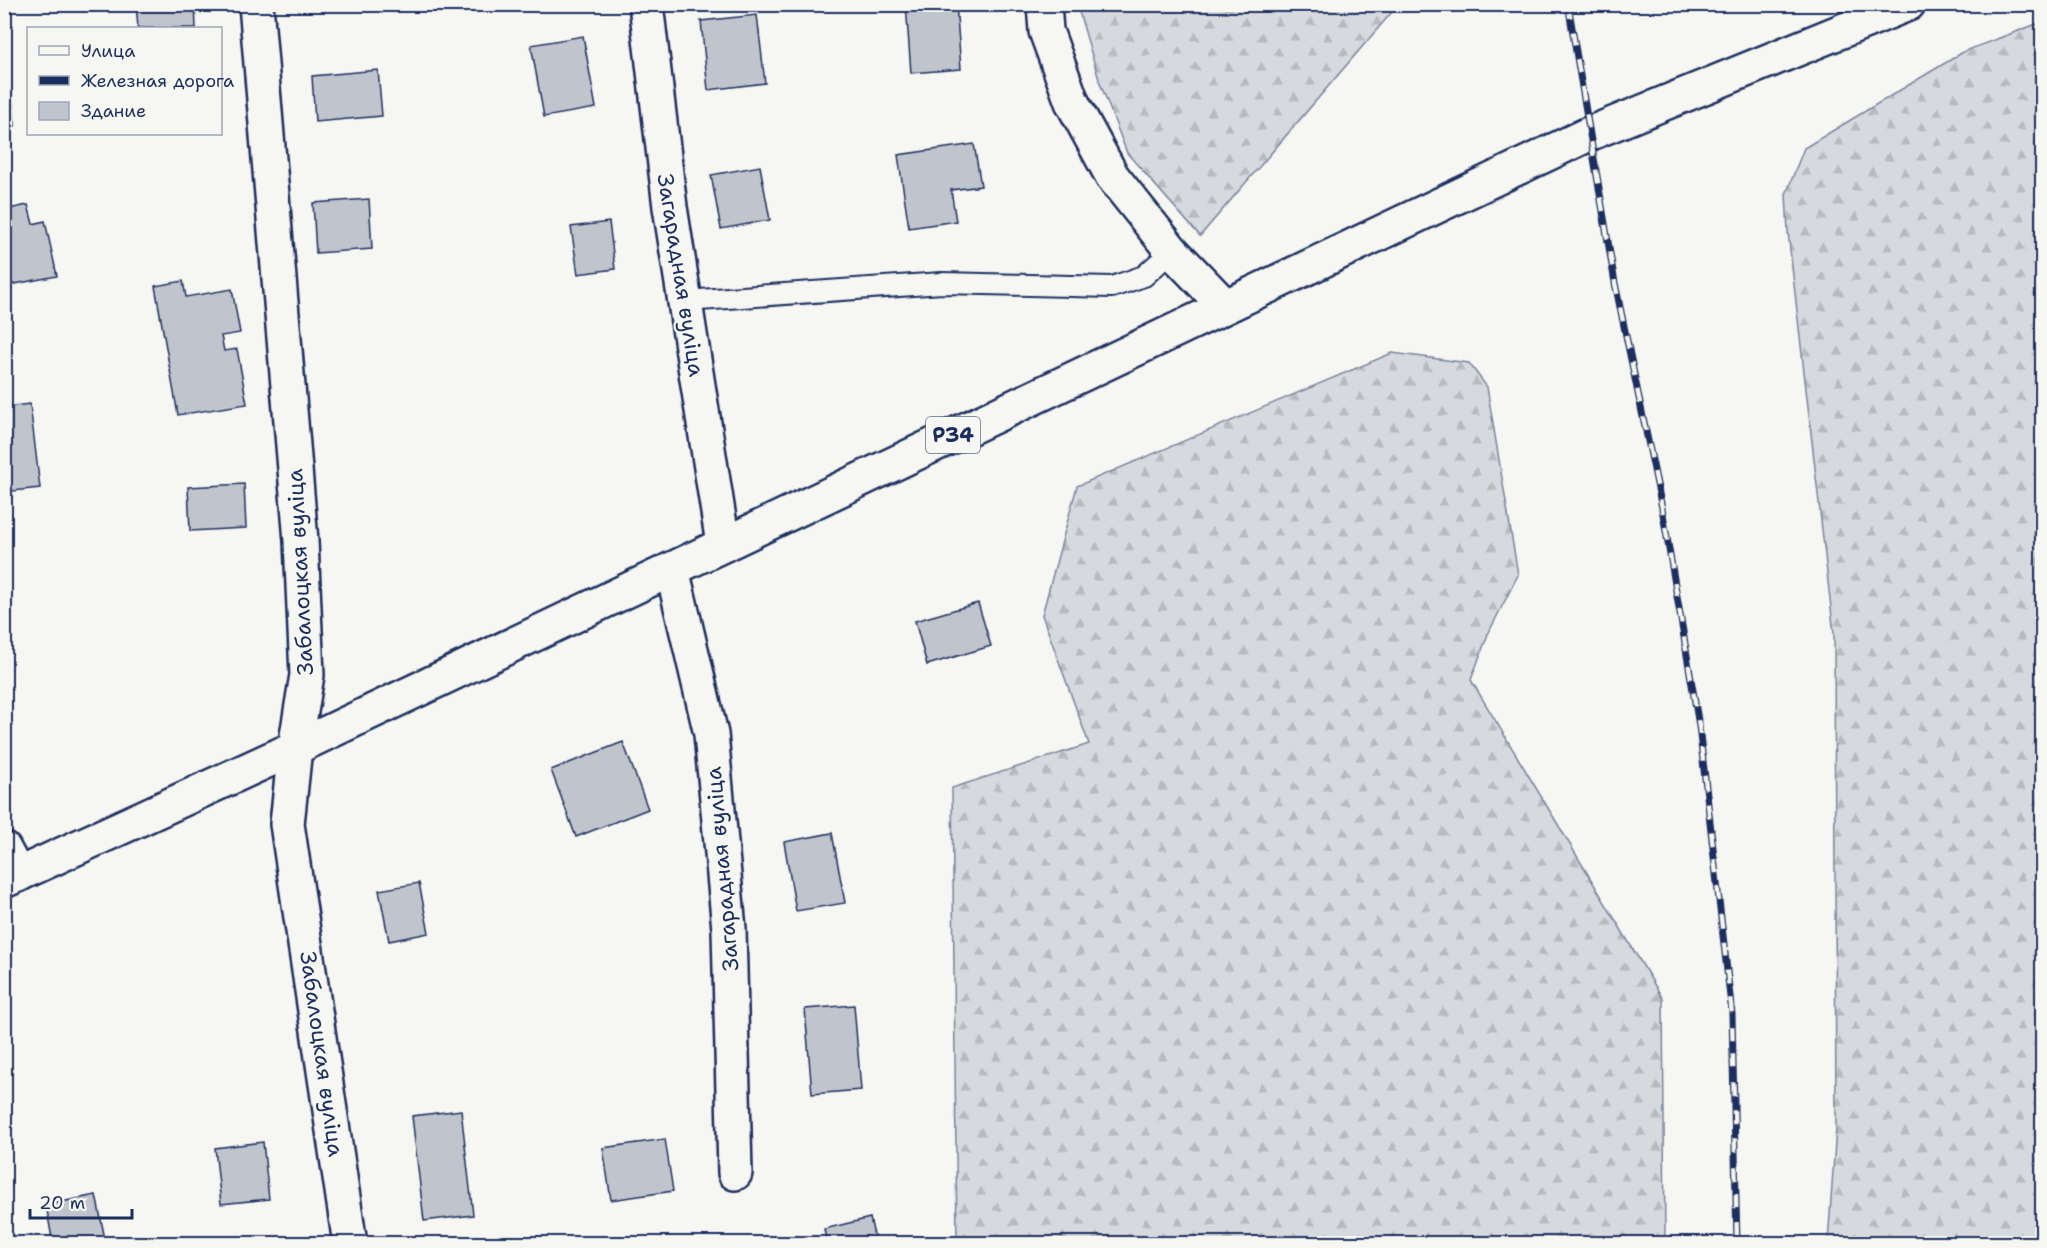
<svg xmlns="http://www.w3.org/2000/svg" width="2047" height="1248" font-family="'Shantell Sans',sans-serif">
<defs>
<pattern id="forest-firs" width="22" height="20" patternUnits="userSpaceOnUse" patternTransform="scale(1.5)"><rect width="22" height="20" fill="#d6d9dd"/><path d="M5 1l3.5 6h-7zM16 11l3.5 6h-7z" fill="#b7bbc0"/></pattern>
</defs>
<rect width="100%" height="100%" fill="#f6f6f2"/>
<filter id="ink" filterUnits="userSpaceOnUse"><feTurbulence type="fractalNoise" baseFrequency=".0167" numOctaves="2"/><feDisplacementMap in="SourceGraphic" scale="12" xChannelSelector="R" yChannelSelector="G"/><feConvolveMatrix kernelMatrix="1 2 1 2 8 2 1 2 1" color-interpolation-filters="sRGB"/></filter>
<g filter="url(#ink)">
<g fill="url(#forest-firs)" stroke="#78849e" stroke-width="1.5">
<polygon points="1077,5 1077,4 1398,5 1200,236 1127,153 1100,83"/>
<polygon points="2042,22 2042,1243 1828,1243 1836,1128 1834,634 1788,232 1786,194 1804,148 1965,51"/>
<polygon points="1392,353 1469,363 1487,387 1518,575 1488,634 1471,680 1663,999 1665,1243 957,1243 952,788 1089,744 1042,615 1077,486"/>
</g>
<g fill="#c0c4cd" stroke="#1b2f5e" stroke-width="1.5">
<polygon points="136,4 195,4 196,28 138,28"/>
<polygon points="906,4 956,4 961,69 911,73"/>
<polygon points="757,15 765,83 708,90 701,21"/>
<polygon points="583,36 596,108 544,117 531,45"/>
<polygon points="4,49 7,49 15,126 4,127"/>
<polygon points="378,70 382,116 315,122 312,76"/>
<polygon points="974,144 981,186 951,190 956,221 909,228 898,155"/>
<polygon points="760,166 770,220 721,229 711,175"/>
<polygon points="369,199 372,249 316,253 313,203"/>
<polygon points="28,205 33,224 45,221 57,276 4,286 4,210"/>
<polygon points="609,222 615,269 578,274 571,227"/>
<polygon points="183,281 186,297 232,289 240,333 221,336 224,351 237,349 247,404 178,415 155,286"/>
<polygon points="30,404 40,488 4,492 4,407"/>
<polygon points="244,484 246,528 190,531 188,487"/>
<polygon points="978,603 991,646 927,665 915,621"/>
<polygon points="623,742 648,809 576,837 551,770"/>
<polygon points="832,833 845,903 796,911 784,842"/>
<polygon points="419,883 429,933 389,941 379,890"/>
<polygon points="854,1005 861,1090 812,1094 805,1009"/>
<polygon points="461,1110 473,1215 424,1221 412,1116"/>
<polygon points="665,1139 673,1191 611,1200 603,1148"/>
<polygon points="263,1142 269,1199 221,1204 215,1148"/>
<polygon points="96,1195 106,1244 53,1244 46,1205"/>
<polygon points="870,1218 876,1244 827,1244 824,1229"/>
</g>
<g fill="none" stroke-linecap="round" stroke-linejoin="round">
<g stroke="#1b2f5e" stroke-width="24">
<polyline id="service" points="685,301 942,283 1112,287 1144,276 1172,251"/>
</g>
<g stroke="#1b2f5e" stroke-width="38">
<g id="minor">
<polyline points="256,4 301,541 307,675 295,748 287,824 350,1244"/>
<polyline points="646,4 670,207 723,544"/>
<polyline points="1044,4 1046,31 1072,102 1112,176 1172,251 1225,306"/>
<polyline points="672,569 711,734 729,929 735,1173"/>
<polyline points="4,849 18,875"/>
</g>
</g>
<g stroke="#1b2f5e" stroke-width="38">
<polyline id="primary" points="4,881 295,748 1591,133 1908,4"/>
</g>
<use href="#service" stroke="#f6f6f2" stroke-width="20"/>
<use href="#minor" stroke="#f6f6f2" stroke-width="33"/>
<use href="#primary" stroke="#f6f6f2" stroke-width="33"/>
<g stroke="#1b2f5e" stroke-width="7">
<polyline id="rail" points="1568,4 1615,283 1662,508 1699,726 1732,1014 1737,1244"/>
</g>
<use href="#rail" stroke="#f6f6f2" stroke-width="4.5" stroke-dasharray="14" stroke-linecap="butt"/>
</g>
</g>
<g text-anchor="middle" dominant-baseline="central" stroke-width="4.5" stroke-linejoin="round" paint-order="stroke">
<rect fill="#f6f6f2" stroke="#5d6b8a" stroke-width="1.5" x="926" y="417" width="54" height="36" rx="4.5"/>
<g font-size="21" font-weight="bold" fill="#1b2f5e">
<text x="953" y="435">Р34</text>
</g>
<g font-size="22" fill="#1b2f5e" stroke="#f6f6f2">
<text transform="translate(681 275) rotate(81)">Загарадная вуліца</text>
<text transform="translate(300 572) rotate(-93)">Забалоцкая вуліца</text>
<text transform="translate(722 869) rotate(-95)">Загарадная вуліца</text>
<text transform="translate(322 1054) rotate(82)">Забалоцкая вуліца</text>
</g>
</g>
<rect width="2047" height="1248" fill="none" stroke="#f6f6f2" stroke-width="24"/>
<rect x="12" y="12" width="2023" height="1224" fill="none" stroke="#1b2f5e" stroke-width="2" filter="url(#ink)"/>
<rect x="27" y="27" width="195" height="108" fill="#f6f6f2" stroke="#9ea6b7" stroke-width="1.5"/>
<rect x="39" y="46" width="30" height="9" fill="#f6f6f2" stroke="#9ea6b7" stroke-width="1.5"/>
<text x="81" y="57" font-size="18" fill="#1b2f5e">Улица</text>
<rect x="39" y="76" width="30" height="9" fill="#1b2f5e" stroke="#9ea6b7" stroke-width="1.5"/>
<text x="81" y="87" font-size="18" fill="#1b2f5e">Железная дорога</text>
<rect x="39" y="102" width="30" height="18" fill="#c0c4cd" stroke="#9ea6b7" stroke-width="1.5"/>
<text x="81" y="117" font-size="18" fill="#1b2f5e">Здание</text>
<path d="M30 1209v9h102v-9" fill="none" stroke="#1b2f5e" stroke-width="3"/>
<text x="39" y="1209" font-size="18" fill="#1b2f5e" stroke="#f6f6f2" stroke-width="4.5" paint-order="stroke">20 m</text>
</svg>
